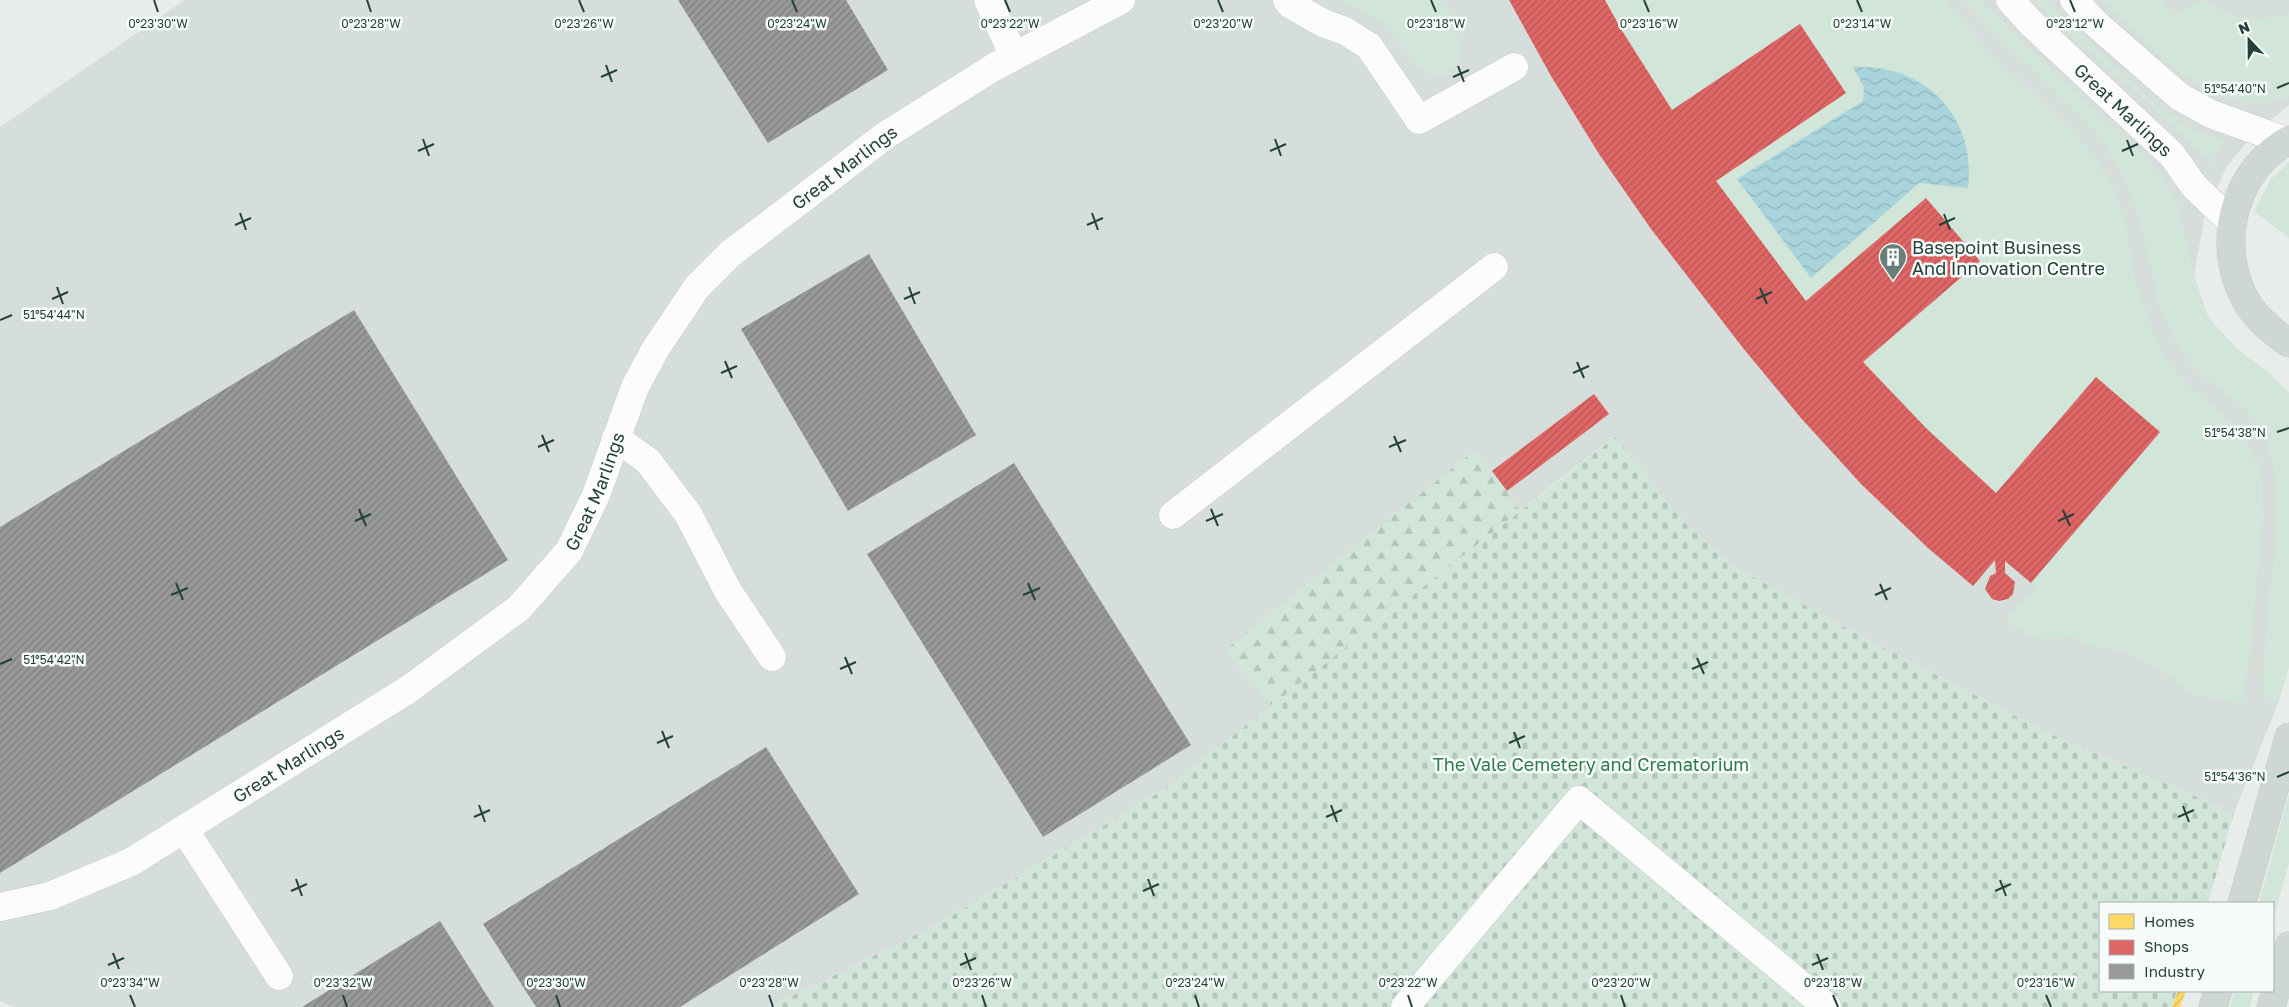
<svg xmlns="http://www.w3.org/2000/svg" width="2289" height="1007" font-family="'Golos Text',sans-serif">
<defs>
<pattern id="forest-firs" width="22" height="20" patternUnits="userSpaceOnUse" patternTransform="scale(1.25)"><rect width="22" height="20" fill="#d1e6d8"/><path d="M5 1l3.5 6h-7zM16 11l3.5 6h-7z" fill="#b3c6ba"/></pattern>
<pattern id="cemetery-stones" width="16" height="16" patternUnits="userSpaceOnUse" patternTransform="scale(1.25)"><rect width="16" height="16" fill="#d1e6d8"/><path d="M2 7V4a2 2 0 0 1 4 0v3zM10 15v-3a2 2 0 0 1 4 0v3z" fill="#b3c6ba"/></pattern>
<pattern id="water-waves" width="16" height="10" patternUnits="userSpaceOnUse" patternTransform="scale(1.25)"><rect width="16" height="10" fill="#a9d4db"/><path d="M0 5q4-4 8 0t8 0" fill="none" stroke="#91b7bd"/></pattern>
<pattern id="homes-hatch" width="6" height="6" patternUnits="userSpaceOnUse" patternTransform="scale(1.25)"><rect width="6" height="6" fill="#ffd966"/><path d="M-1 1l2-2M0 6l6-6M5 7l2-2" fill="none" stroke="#dabb59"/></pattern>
<pattern id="shops-hatch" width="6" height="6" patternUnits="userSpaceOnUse" patternTransform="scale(1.25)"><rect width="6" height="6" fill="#e06666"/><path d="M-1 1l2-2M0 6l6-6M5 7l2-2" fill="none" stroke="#b55655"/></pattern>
<pattern id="industry-hatch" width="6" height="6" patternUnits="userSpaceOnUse" patternTransform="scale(1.25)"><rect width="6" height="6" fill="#999"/><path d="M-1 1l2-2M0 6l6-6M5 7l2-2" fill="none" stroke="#7d7e7e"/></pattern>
</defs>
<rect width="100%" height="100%" fill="#e8edeb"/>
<polygon fill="#d6dedb" points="185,0 2289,0 2289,105 2252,136 2227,166 2205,214 2194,276 2208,317 2235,347 2270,374 2289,393 2289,666 2279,701 2234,813 2046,732 1863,637 1731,565 1682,520 1614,437 1165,789 936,925 770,1007 13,1007 0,1001 0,127"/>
<g fill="#d1e6d8" fill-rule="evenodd">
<path d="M 1341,0 L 1445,0 C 1452,20 1474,59 1447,73 C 1438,78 1430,74 1422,69 L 1380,20 L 1366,11 Z"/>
<path d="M 1605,0 L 1945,0 L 1983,45 L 2091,150 L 2113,186 L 2126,224 L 2134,275 L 2142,303 L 2162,354 L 2192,390 L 2217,409 L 2239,431 L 2257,461 L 2262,474 L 2263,522 L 2244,702 L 2194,696 L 2172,678 L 2142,659 L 2109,648 L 2096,648 L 2071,636 L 2037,639 L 2026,634 L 2005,619 L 2036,587 L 2031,583 L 2160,432 L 2096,377 L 1996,493 L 1927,429 L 1863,362 L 1980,261 L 1926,198 L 1806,301 L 1716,181 L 1846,93 L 1800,24 L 1672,110 L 1621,29 ZM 1853,68 L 1968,188 L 1919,183 L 1811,278 L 1738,179 L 1863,101 L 1864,87 Z"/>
<path d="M 1964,0 L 1981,0 L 2023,43 L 2134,145 L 2157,170 L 2177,204 L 2194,276 L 2208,317 L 2235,347 L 2270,374 L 2289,393 L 2289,666 L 2279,701 L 2263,695 C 2264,666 2265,637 2268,608 C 2276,547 2289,483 2259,427 C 2245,404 2220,390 2201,373 C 2182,355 2172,332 2161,309 C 2154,294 2154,277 2150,261 C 2140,216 2128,178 2102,139 Z"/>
<path d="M 2034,0 L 2045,0 L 2156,105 C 2179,122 2198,136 2226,140 L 2209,163 C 2157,104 2090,57 2034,0 Z"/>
<path d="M 2102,0 L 2163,0 L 2173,17 L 2203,0 C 2233,19 2254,25 2289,14 L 2289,97 C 2211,123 2153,48 2102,0 Z"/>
<polygon points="2289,162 2289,238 2254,211 2271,179"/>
<polygon points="2289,794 2289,863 2273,921 2273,903 2259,903"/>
<polygon points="2235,991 2254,991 2250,1007 2230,1007"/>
</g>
<polygon fill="url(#forest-firs)" points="1474,451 1492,471 1520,511 1272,706 1225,650"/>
<polygon fill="url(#cemetery-stones)" points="1615,437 1682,520 1731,565 1863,637 2046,732 2234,813 2208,903 2100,903 2100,991 2177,991 2172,1007 770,1007 936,925 1165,789"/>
<path fill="url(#water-waves)" d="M 1853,67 C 1924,63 1977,116 1968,188 L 1919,183 L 1811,278 L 1737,179 L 1863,101 L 1864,87 Z"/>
<polygon fill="url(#homes-hatch)" points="2178,991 2186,991 2180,1007 2172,1007"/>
<g fill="url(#shops-hatch)">
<polygon points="1509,0 1605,0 1621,29 1672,110 1800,24 1846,93 1716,181 1806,301 1926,198 1980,261 1863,362 1927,429 1996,493 2096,377 2160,432 2031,583 2005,561 2005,573 2015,582 2013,594 2008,599 1999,601 1992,599 1985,589 1990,576 1996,573 1995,560 1973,586 1928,548 1862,485 1800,417 1743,348 1651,229 1599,154 1551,76"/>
<polygon points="1594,394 1609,414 1507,491 1492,471"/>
</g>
<g fill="url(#industry-hatch)">
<polygon points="678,0 846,0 888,70 768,143"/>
<polygon points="869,254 976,435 848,511 741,329"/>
<polygon points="354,310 508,560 0,873 0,527"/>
<polygon points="1014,463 1191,745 1043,837 867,554"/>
<polygon points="766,747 859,894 680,1007 536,1007 483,924"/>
<polygon points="440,921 494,1007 302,1007"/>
</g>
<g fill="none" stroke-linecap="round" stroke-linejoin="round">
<g stroke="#c5cac8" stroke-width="29">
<g id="minor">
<polyline points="988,0 1014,56"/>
<polyline points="1287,0 1290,4 1323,23 1345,31 1369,46 1419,120 1514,67"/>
<path id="s1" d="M 2010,0 L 2032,24 L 2172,155 L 2194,186 L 2232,223"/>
<polyline points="2074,0 2095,23 2180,97 2211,114 2286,141"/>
<polyline points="616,438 648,461 688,514 728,591 772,657"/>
<polyline points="1173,515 1494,267"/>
<polyline points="184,829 279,976"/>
<path id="s2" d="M 0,907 L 50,896 L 131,862 L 409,689 L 519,608 L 569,551 L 596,495 L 635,387 L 656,348 L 697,287 L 730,254 L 886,135 L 994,67 L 1121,0"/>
<polyline points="1405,1007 1579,800 1827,1007"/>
</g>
</g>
<g stroke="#c3ccc9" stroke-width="29">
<g id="major">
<path d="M 2289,140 C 2235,170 2217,239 2242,293 C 2252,315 2270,330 2289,343"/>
<polyline points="2242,903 2289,737"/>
<polyline points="2213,1007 2218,991"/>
<polyline points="2271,1007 2289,946"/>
</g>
</g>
<use href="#minor" stroke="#fcfcfc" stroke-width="28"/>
<use href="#major" stroke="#cfd7d5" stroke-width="28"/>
</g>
<path fill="none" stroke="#24423a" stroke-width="2" d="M 154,0 L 158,12M 367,0 L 371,12M 579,0 L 584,12M 792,0 L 797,12M 1005,0 L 1010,12M 1218,0 L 1223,12M 1431,0 L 1436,12M 1644,0 L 1649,12M 1857,0 L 1862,12M 2070,0 L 2075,12M 606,65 L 612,82M 1458,66 L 1464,82M 601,77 L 617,70M 1453,77 L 1469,70M 2277,88 L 2289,83M 423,139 L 429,156M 1275,139 L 1281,156M 2127,140 L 2133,156M 418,151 L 434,144M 1270,151 L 1286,144M 2122,151 L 2138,144M 240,213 L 246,230M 1092,213 L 1098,230M 1944,214 L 1950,230M 235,225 L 251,218M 1087,225 L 1103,218M 1939,225 L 1955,218M 57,287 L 63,304M 909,287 L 915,304M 1760,288 L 1767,304M 52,299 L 68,292M 904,299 L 920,292M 1756,299 L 1772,292M 0,320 L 12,315M 725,361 L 732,378M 1577,362 L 1584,378M 721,373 L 737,366M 1573,373 L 1589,366M 2277,432 L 2289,428M 542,435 L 549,452M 1394,436 L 1401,452M 538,447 L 554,440M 1389,447 L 1406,440M 359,509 L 366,526M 1211,509 L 1218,526M 2063,510 L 2070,526M 355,521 L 371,514M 1206,521 L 1223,514M 2058,521 L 2074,514M 176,583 L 183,600M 1028,583 L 1035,600M 1880,584 L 1887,600M 171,595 L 188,588M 1023,595 L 1040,588M 1875,595 L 1891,588M 845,657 L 852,674M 1697,658 L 1704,674M 0,664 L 12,659M 840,669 L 856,662M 1692,669 L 1708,662M 662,731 L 669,748M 1514,732 L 1520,748M 657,743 L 673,736M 1509,743 L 1525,736M 2277,777 L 2289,772M 479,805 L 485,822M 1331,805 L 1337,822M 2183,806 L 2189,822M 474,817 L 490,810M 1326,817 L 1342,810M 2178,817 L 2194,810M 296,879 L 302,896M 1148,879 L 1154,896M 2000,880 L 2006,896M 291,891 L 307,884M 1143,891 L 1159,884M 1995,891 L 2011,884M 113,953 L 119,969M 965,953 L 971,970M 1817,954 L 1823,970M 108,965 L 124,958M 960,965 L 976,958M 1812,965 L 1828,958M 130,995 L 135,1007M 343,995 L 347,1007M 556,995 L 560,1007M 769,995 L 773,1007M 982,995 L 986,1007M 1195,995 L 1199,1007M 1408,995 L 1412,1007M 1621,995 L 1625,1007M 1833,995 L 1838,1007M 2046,995 L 2051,1007"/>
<defs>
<g id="building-pin" transform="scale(1.4375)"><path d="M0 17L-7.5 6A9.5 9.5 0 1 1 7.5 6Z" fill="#697e78" stroke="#f7fbf9"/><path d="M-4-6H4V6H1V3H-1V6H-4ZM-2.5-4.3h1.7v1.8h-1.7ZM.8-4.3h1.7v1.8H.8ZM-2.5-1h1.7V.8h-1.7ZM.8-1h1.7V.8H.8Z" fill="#fff"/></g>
</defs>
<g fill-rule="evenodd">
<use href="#building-pin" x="1893" y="257"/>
</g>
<g text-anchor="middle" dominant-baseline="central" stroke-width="5" stroke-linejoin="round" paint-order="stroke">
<g font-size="18" fill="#24423a" stroke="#f7fbf9">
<text stroke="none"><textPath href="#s1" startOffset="158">Great Marlings</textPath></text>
<text stroke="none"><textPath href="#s2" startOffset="1164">Great Marlings</textPath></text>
<text stroke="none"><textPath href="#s2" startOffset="744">Great Marlings</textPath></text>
<text stroke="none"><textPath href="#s2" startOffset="324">Great Marlings</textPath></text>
</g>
<g font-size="18" fill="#24423a" stroke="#f7fbf9" text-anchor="start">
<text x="1912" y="247">Basepoint Business<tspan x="1912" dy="21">And Innovation Centre</tspan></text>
</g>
<g font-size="18" fill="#2d7a4b" stroke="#f7fbf9">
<text x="1591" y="764">The Vale Cemetery and Crematorium</text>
</g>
</g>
<g font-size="12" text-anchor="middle" fill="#24423a" stroke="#f7fbf9" stroke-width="5" stroke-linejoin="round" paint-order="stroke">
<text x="158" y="28">0°23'30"W</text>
<text x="371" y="28">0°23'28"W</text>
<text x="584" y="28">0°23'26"W</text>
<text x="797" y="28">0°23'24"W</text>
<text x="1010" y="28">0°23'22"W</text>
<text x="1223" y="28">0°23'20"W</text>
<text x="1436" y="28">0°23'18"W</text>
<text x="1649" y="28">0°23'16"W</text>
<text x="1862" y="28">0°23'14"W</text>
<text x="2075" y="28">0°23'12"W</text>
<text x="2235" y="93">51°54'40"N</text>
<text x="54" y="319">51°54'44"N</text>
<text x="2235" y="437">51°54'38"N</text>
<text x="54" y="664">51°54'42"N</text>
<text x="2235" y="781">51°54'36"N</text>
<text x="130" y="987">0°23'34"W</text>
<text x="343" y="987">0°23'32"W</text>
<text x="556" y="987">0°23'30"W</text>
<text x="769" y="987">0°23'28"W</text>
<text x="982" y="987">0°23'26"W</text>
<text x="1195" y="987">0°23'24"W</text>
<text x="1408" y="987">0°23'22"W</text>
<text x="1621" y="987">0°23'20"W</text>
<text x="1833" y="987">0°23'18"W</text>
<text x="2046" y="987">0°23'16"W</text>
</g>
<rect x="2099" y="902" width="175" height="90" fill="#f7fbf9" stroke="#a3b1ad"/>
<rect x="2109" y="914" width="25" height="15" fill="#ffd966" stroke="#a3b1ad"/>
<text x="2144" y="927" font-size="15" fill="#24423a">Homes</text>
<rect x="2109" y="940" width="25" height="15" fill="#e06666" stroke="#a3b1ad"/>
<text x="2144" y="952" font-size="15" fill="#24423a">Shops</text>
<rect x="2109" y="964" width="25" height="15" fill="#999999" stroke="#a3b1ad"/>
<text x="2144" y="977" font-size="15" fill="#24423a">Industry</text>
<g transform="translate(2249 40) rotate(338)" stroke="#f7fbf9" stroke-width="4" paint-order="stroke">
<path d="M0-4L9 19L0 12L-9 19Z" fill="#24423a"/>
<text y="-8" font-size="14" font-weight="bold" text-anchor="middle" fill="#24423a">N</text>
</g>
</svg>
